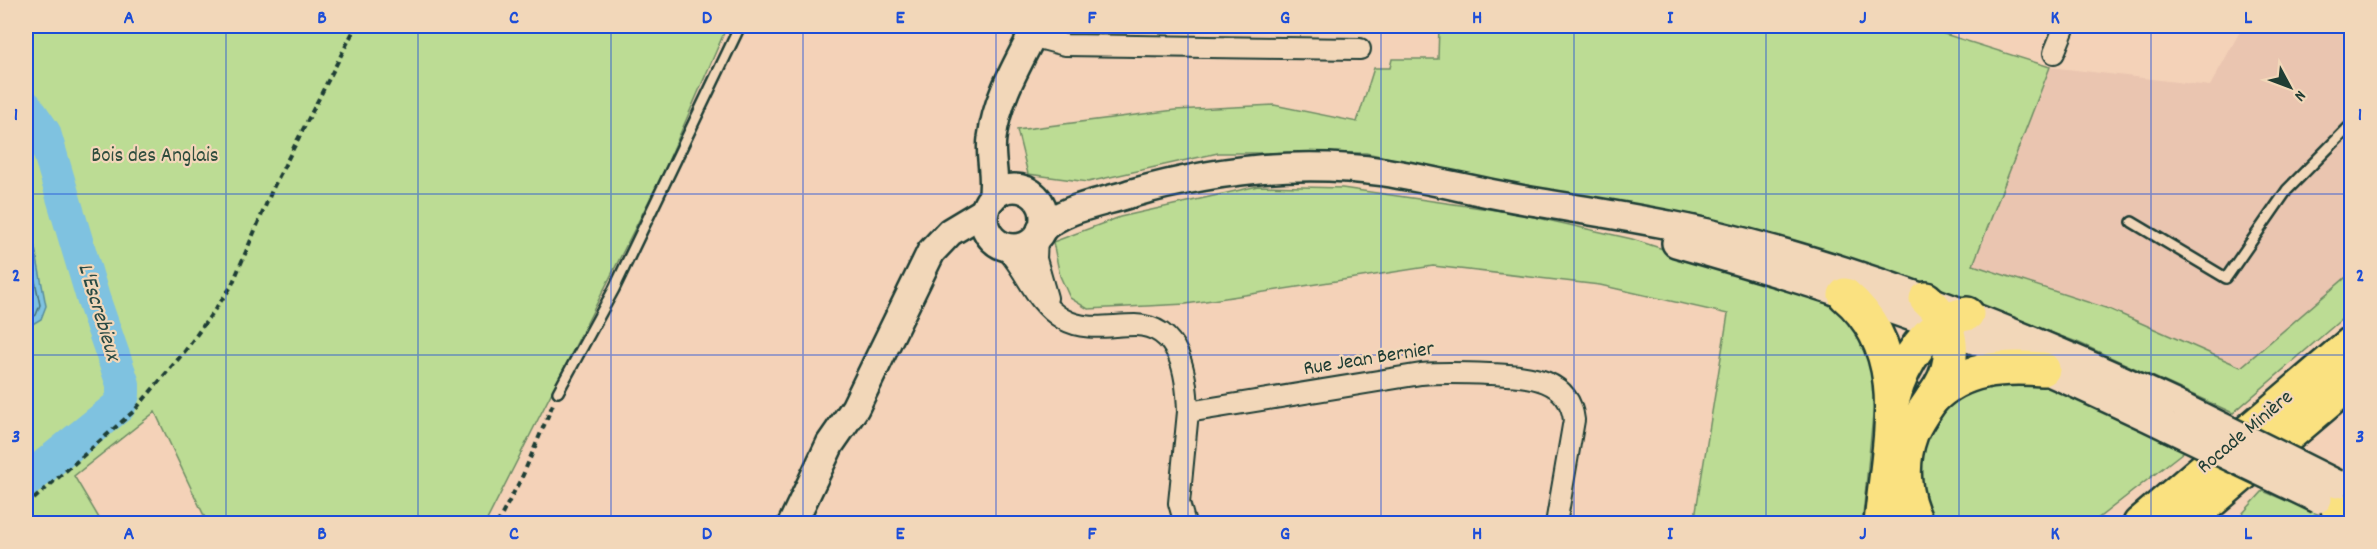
<svg xmlns="http://www.w3.org/2000/svg" width="2377" height="549" font-family="Dekko,sans-serif">
<rect width="100%" height="100%" fill="#f4d2b8"/>
<filter id="ink" filterUnits="userSpaceOnUse"><feTurbulence type="fractalNoise" baseFrequency=".0167" numOctaves="2"/><feDisplacementMap in="SourceGraphic" scale="12" xChannelSelector="R" yChannelSelector="G"/><feConvolveMatrix kernelMatrix="1 2 1 2 8 2 1 2 1" color-interpolation-filters="sRGB"/></filter>
<g filter="url(#ink)">
<polygon fill="#eac5b0" points="2243,26 2351,26 2351,273 2242,367 2109,309 1973,265 2050,67 2210,86"/>
<g fill="#bcdc94" stroke="#6e8c64" stroke-width="1.5">
<polygon points="26,26 727,26 663,173 485,524 205,523 207,522 155,412 74,476 102,523 26,523"/>
<polygon points="1439,26 1919,26 2050,67 1973,265 2109,309 2241,367 2351,273 2351,311 2233,413 2077,342 1914,283 1765,236 1366,153 1218,153 1088,182 1028,174 1017,130 1175,110 1274,105 1357,122 1374,68 1390,68 1392,59 1438,59"/>
<polygon points="1258,186 1342,188 1516,213 1632,239 1818,299 1850,317 1866,338 1875,395 1863,516 1890,518 1923,502 1922,447 1945,405 1984,386 2034,381 2187,449 2092,523 1694,523 1728,314 1600,285 1433,266 1186,304 1088,309 1070,298 1060,276 1053,242 1120,217"/>
<polygon points="2263,491 2322,516 2331,523 2233,524"/>
</g>
<polygon fill="#7fc2e0" stroke="#598d9b" stroke-width="1.5" points="26,219 35,248 46,306 41,319 26,328"/>
<g fill="none" stroke-linecap="round" stroke-linejoin="round">
<polyline stroke="#457279" stroke-width="1.5" points="26,238 40,305 36,315 26,321"/>
<polyline stroke="#7fc2e0" stroke-width="34" points="26,107 44,133 93,298 123,384 123,394 119,406 26,481"/>
<g stroke="#1f3d34" stroke-width="14">
<g id="lane">
<polyline points="2132,222 2226,278 2287,190 2352,124"/>
<polyline points="558,392 614,289 740,26"/>
</g>
</g>
<g stroke="#1f3d34" stroke-width="24">
<g id="street">
<polyline points="1031,36 1065,45 1360,49"/>
<polyline points="2054,53 2065,26"/>
<polyline points="1037,235 1036,259 1047,298"/>
<path d="M 1002,245 C 1026,267 1033,302 1063,319 C 1086,332 1109,325 1135,325 C 1181,326 1187,376 1188,412 L 1421,374 C 1445,372 1467,373 1491,374 C 1525,376 1569,376 1574,420 L 1556,524"/>
<polyline points="1185,524 1179,503 1188,412"/>
</g>
</g>
<g stroke="#1f3d34" stroke-width="32">
<g id="secondary">
<circle cx="1014" cy="218" r="30"/>
<path d="M 992,198 C 997,178 989,158 992,138 C 997,97 1019,62 1037,26"/>
<path d="M 1041,230 C 1062,208 1101,203 1129,194 C 1213,170 1297,159 1384,172 C 1435,180 1486,194 1537,202 C 1594,212 1651,220 1708,233 C 1874,272 2032,337 2186,409"/>
<path d="M 1676,243 C 1781,273 1887,305 1989,346 C 2049,371 2109,399 2168,427"/>
<polyline points="792,524 830,444 855,408 931,252 950,232 985,211"/>
</g>
</g>
<g stroke="#1f3d34" stroke-width="38">
<g id="highway">
<path d="M 1845,295 C 1914,353 1888,444 1881,524"/>
<path d="M 1893,399 C 1902,364 1929,319 1967,314"/>
<path d="M 1932,399 C 1962,368 2002,366 2043,369"/>
<polyline points="2338,509 2352,522"/>
<path d="M 1917,524 C 1903,496 1900,464 1911,434 C 1918,416 1930,403 1940,387 C 1958,357 1952,321 1926,299"/>
<polyline points="2140,524 2352,343"/>
<polyline points="2184,524 2352,381"/>
</g>
</g>
<g stroke="#1f3d34" stroke-width="4" stroke-dasharray="6 4.5" stroke-linecap="butt">
<polyline points="26,506 134,411 185,351 231,287 273,188 356,26"/>
<polyline points="497,524 523,475 553,404"/>
</g>
<use href="#lane" stroke="#f2d7b9" stroke-width="9"/>
<use href="#street" stroke="#f2d7b9" stroke-width="20"/>
<use href="#secondary" stroke="#f2d7b9" stroke-width="27"/>
<use href="#highway" stroke="#fae180" stroke-width="33"/>
<g stroke="#1f3d34" stroke-width="32" stroke-linecap="butt">
<g id="secondary-bridge">
<polyline points="2186,409 2337,484"/>
<polyline points="2168,427 2318,499"/>
</g>
</g>
<use href="#secondary-bridge" stroke="#f2d7b9" stroke-width="27"/>
</g>
</g>
<path fill="none" stroke="#1d4ed8" stroke-width="1.5" stroke-opacity="0.55" d="M 226,26 L 226,524M 418,26 L 418,524M 611,26 L 611,524M 803,26 L 803,524M 996,26 L 996,524M 1188,26 L 1188,524M 1381,26 L 1381,524M 1574,26 L 1574,524M 1766,26 L 1766,524M 1959,26 L 1959,524M 2151,26 L 2151,524M 26,194 L 2352,194M 26,355 L 2352,355"/>
<g text-anchor="middle" dominant-baseline="central" stroke-width="4.5" stroke-linejoin="round" paint-order="stroke">
<g font-size="21" fill="#2f4d3e" stroke="#f2d7b9">
<text x="155" y="157">Bois des Anglais</text>
</g>
<g font-size="21" fill="#1f3d34" stroke="#f2d7b9">
<text transform="translate(1369 360) rotate(-9)">Rue Jean Bernier</text>
<text transform="translate(2246 433) rotate(-40)">Rocade Minière</text>
</g>
<g font-size="22" font-style="italic" fill="#294a45" stroke="#f2d7b9">
<text transform="translate(98 312) rotate(73)">L'Escrebieux</text>
</g>
</g>
<rect width="2377" height="549" fill="none" stroke="#f2d7b9" stroke-width="66"/>
<g transform="translate(2290 87) rotate(131)" stroke="#f2d7b9" stroke-width="4.5" paint-order="stroke">
<path d="M0-4.5L10 22L0 15L-10 22Z" fill="#1f3d34"/>
<text y="-9" font-size="16" font-weight="bold" text-anchor="middle" fill="#1f3d34">N</text>
</g>
<rect x="33" y="33" width="2311" height="483" fill="none" stroke="#1d4ed8" stroke-width="2"/>
<g font-size="20" text-anchor="middle" font-weight="bold" fill="#1d4ed8">
<text x="129" y="23">A</text>
<text x="322" y="23">B</text>
<text x="514" y="23">C</text>
<text x="707" y="23">D</text>
<text x="900" y="23">E</text>
<text x="1092" y="23">F</text>
<text x="1285" y="23">G</text>
<text x="1477" y="23">H</text>
<text x="1670" y="23">I</text>
<text x="1863" y="23">J</text>
<text x="2055" y="23">K</text>
<text x="2248" y="23">L</text>
<text x="16" y="120">1</text>
<text x="2360" y="120">1</text>
<text x="16" y="281">2</text>
<text x="2360" y="281">2</text>
<text x="16" y="442">3</text>
<text x="2360" y="442">3</text>
<text x="129" y="539">A</text>
<text x="322" y="539">B</text>
<text x="514" y="539">C</text>
<text x="707" y="539">D</text>
<text x="900" y="539">E</text>
<text x="1092" y="539">F</text>
<text x="1285" y="539">G</text>
<text x="1477" y="539">H</text>
<text x="1670" y="539">I</text>
<text x="1863" y="539">J</text>
<text x="2055" y="539">K</text>
<text x="2248" y="539">L</text>
</g>
</svg>
